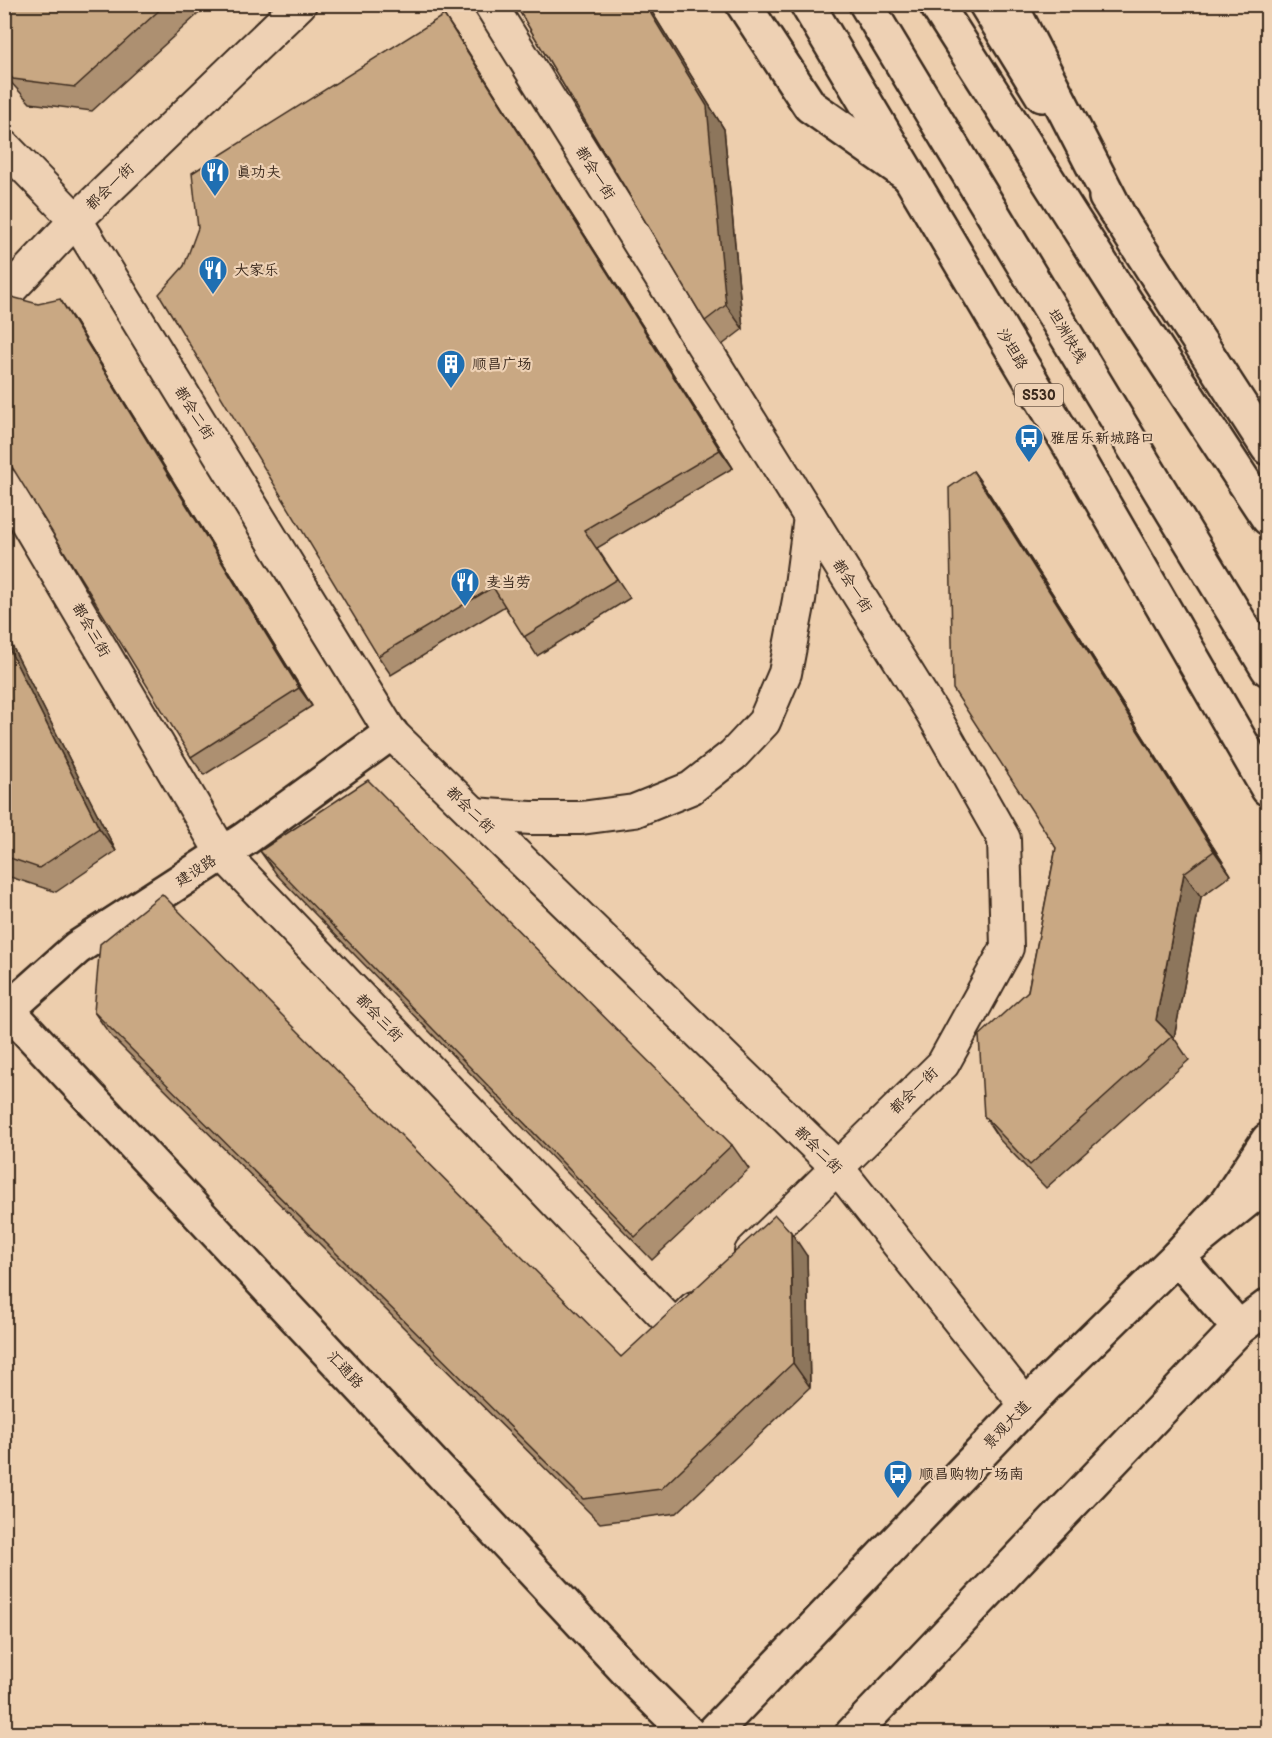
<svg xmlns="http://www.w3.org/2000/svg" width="1272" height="1738" font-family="'Balsamiq Sans','LXGW WenKai TC',sans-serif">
<rect width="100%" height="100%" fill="#edcead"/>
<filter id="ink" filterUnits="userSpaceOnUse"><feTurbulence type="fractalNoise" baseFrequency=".0167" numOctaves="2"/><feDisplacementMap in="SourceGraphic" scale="12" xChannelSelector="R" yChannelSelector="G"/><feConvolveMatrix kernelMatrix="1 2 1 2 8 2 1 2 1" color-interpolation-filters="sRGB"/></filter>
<g filter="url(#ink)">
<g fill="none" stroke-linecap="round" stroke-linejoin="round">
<g stroke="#3b2a1e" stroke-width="36">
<g id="minor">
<polyline points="490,4 933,714 1004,839 1007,948 943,1064 751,1252"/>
<polyline points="4,146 76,220 391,733 836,1166 1026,1405"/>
<polyline points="4,296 76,220 300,4"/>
<polyline points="4,484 222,853 675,1327 694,1308"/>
<polyline points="473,814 531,818 581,818 634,811 691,788 733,755 764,722 785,673 799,600 810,517"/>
</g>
</g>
<g stroke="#3b2a1e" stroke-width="38">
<g id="tertiary">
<polyline points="4,1004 8,1010 637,1682 689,1734"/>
<polyline points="4,1013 77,948 245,839 391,733"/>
<polyline points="1177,1257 1239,1328"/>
</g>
</g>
<g stroke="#3b2a1e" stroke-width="38">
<g id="secondary">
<polyline points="712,1734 1043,1388 1177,1257 1268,1183"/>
<polyline points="852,1734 1239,1328 1268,1306"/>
</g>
</g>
<g stroke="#3b2a1e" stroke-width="38">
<g id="primary">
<polyline points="807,4 1070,446 1268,789"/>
<polyline points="986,4 1042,95"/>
<polyline points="1106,197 1268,448"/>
<polyline points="1177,1257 1227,1202 1268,1140"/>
</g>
</g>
<g stroke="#3b2a1e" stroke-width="38">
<g id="trunk">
<polyline points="743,4 810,106 908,175"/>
<polyline points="866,4 1268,669"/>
<polyline points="936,4 1125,301 1268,518"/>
<polyline points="1010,4 1122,222"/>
</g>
</g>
<use href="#minor" stroke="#eed1b4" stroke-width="32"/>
<use href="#tertiary" stroke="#eed1b4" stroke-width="33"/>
<use href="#secondary" stroke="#eed1b4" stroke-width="33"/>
<use href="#primary" stroke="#eed1b4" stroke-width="33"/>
<use href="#trunk" stroke="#eed1b4" stroke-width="33"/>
</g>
<g fill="#ad9071" stroke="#3b2a1e" stroke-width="1.5">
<polygon points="12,4 209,4 92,111 30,103 4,75 4,11"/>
<polygon points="515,4 647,4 724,129 743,329 722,345 705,321"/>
<polygon points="456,33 733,468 597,548 630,598 537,656 505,606 391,675 378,656 184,266"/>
<polygon points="72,317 312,706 204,775 191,757"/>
<polygon points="973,471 990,495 1231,875 1201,897 1174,1038 1189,1060 1046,1188 1000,1140 984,1116 1028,991 1056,848"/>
<polygon points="4,630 116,851 56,892 4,875"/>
<polygon points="260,851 732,1145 749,1169 652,1260 277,875"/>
<polygon points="94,1012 621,1357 807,1256 810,1387 677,1513 600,1523 111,1036"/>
</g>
<g fill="#8d765c" stroke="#3b2a1e" stroke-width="1.5">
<polygon points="645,4 647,4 724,129 743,329 726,305"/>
<polygon points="444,15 456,33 733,468 720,450"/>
<polygon points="60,299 72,317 312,706 299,688"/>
<polygon points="973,471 990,495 1231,875 1214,851"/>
<polygon points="4,630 116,851 99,828 4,639"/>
<polygon points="1184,873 1201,897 1174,1038 1156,1020"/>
<polygon points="791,1232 807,1256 810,1387 793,1363"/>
</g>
<g fill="#c9a883" stroke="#3b2a1e" stroke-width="1.5">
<polygon points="12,4 166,4 75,87 13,79 4,69 4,11"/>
<polygon points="515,4 645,4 707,106 726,305 705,321"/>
<polygon points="444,15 720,450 584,530 617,579 524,637 493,587 378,656 159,294 184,266 198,228 192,173"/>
<polygon points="4,295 38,304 60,299 299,688 191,757 4,454"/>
<polygon points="973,471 1214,851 1184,873 1156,1020 1172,1036 1030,1165 984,1116 979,1036 1028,991 1056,848 953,689 949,488"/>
<polygon points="4,639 99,828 39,868 4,856"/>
<polygon points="368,780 732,1145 635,1237 260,851"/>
<polygon points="162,894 621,1357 775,1215 791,1232 793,1363 661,1489 583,1499 94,1012 100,944"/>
</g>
</g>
<defs>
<g id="restaurant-pin" transform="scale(1.5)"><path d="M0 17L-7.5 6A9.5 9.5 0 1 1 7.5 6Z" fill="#1f6fb2" stroke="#eed1b4"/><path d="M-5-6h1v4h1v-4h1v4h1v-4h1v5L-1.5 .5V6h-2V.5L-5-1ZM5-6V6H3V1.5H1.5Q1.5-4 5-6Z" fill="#fff"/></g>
<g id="building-pin" transform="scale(1.5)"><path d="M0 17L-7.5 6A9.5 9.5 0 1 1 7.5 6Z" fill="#1f6fb2" stroke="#eed1b4"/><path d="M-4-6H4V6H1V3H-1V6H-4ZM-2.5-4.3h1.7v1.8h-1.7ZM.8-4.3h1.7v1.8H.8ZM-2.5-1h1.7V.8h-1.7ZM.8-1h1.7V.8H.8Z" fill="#fff"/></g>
<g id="bus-pin" transform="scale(1.5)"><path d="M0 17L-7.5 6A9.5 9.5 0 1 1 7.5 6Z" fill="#1f6fb2" stroke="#eed1b4"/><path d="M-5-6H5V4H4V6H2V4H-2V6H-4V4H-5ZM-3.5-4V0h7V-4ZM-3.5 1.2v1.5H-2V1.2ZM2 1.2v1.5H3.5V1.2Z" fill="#fff"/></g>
</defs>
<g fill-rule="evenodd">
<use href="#restaurant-pin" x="215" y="172"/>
<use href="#restaurant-pin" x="213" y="270"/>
<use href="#building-pin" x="451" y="364"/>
<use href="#bus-pin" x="1029" y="438"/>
<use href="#restaurant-pin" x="465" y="582"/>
<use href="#bus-pin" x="898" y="1474"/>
</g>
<g text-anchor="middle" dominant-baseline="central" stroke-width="4.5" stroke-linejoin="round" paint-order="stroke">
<rect fill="#eed1b4" stroke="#715c4b" stroke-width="1.5" x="1015" y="384" width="48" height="22" rx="4.5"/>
<g font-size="14" font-weight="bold" fill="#3b2a1e">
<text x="1039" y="395">S530</text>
</g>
<g font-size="15" fill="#3b2a1e" stroke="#eed1b4" text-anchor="start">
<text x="236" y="172">真功夫</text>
<text x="234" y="270">大家乐</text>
<text x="472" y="364">顺昌广场</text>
<text x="1050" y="438">雅居乐新城路口</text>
<text x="486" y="582">麦当劳</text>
<text x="919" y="1474">顺昌购物广场南</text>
</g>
<g font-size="15" fill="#3b2a1e" stroke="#eed1b4">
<text transform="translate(595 173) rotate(58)">都会一街</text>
<text transform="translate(110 187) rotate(-44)">都会一街</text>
<text transform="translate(1067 336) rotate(59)">坦洲快线</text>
<text transform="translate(1012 349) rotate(59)">沙坦路</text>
<text transform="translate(194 413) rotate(58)">都会二街</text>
<text transform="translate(852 586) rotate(58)">都会一街</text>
<text transform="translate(91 630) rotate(60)">都会三街</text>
<text transform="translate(470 810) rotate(44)">都会二街</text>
<text transform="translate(196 871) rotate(-33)">建设路</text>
<text transform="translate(379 1018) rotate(46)">都会三街</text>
<text transform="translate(914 1091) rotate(-44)">都会一街</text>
<text transform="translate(818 1150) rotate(45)">都会二街</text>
<text transform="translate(345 1370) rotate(47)">汇通路</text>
<text transform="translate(1007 1425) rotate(-46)">景观大道</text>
</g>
</g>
<rect width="1272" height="1738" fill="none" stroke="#eed1b4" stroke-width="24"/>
<rect x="12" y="12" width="1248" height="1714" fill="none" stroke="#3b2a1e" stroke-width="2" filter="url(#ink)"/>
</svg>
